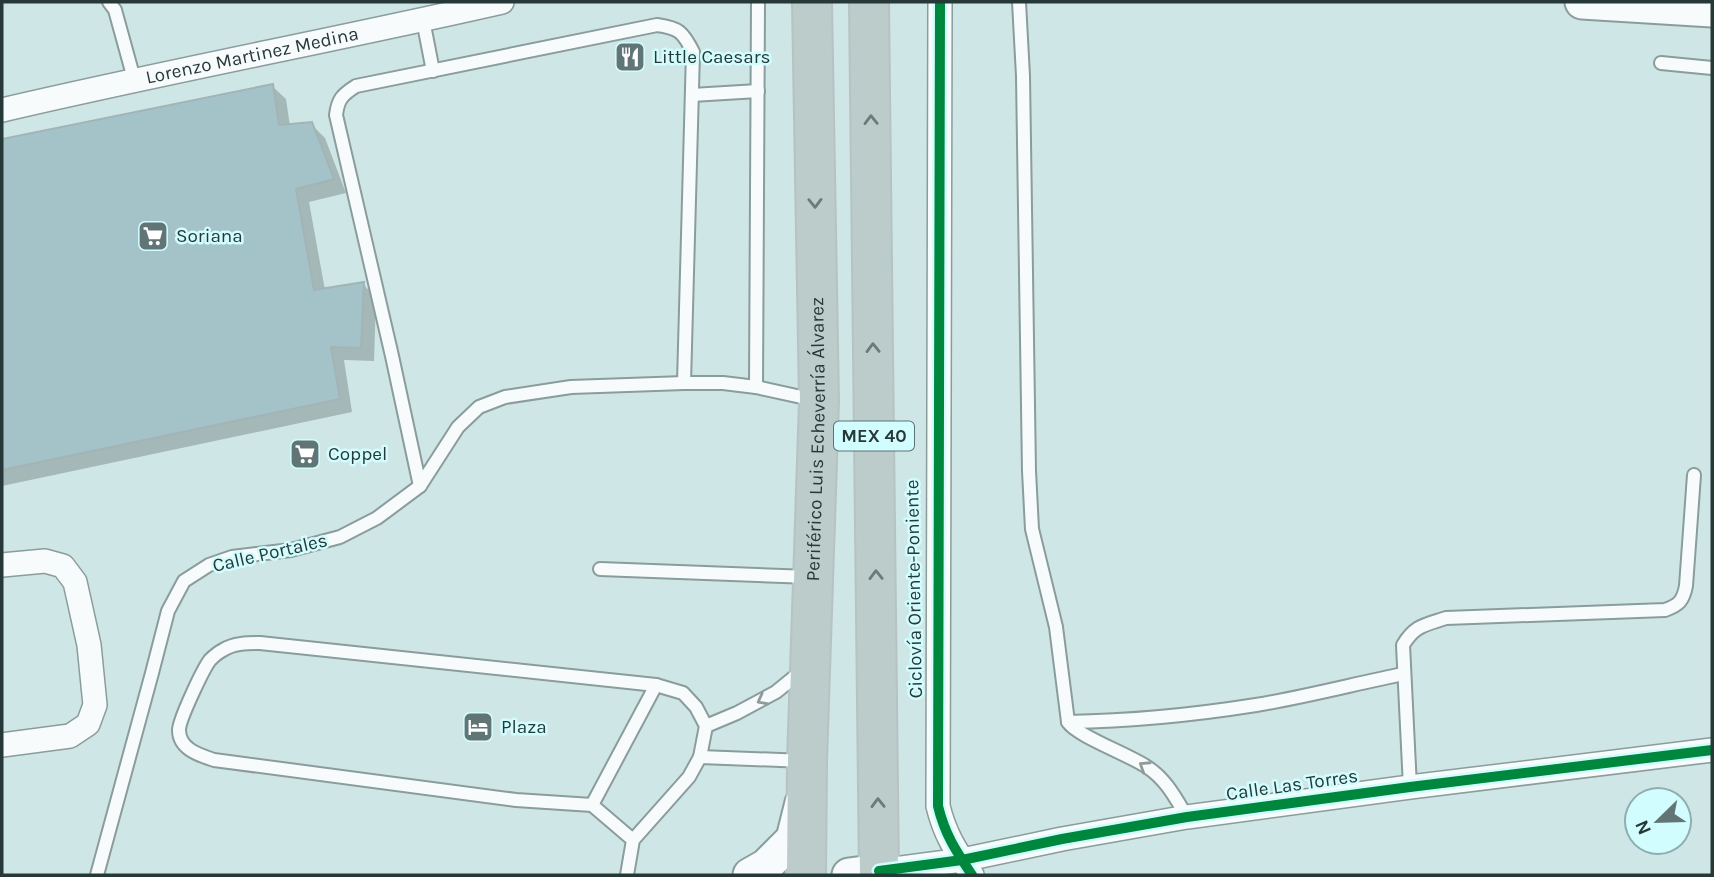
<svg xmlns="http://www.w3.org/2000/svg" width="1714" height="877" font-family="Karla,sans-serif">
<rect width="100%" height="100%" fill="#cfe6e7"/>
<polygon fill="#0003" points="272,86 286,99 290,126 311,124 325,138 346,193 309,202 325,290 363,284 376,298 374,361 344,360 352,412 2,486 2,141"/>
<polygon fill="#a4c3c9" stroke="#a2b4b6" stroke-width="2" points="273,84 279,125 312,122 334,179 296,189 314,290 364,282 361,348 331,347 340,399 2,470 2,139"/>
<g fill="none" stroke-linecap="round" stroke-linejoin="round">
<g stroke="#8a9c9c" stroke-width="16">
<g id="lane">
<polyline points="109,2 115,10 134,79"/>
<path d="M 1019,2 L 1023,76 L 1029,471 L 1032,529 L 1056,627 L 1068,722 C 1075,735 1130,755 1147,767 C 1166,779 1176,799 1187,817"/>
<polyline points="423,20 433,71"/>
<polyline points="1661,63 1712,68"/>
<polyline points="692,95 758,91"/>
<polyline points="756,387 758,2"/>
<path d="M 420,486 L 392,356 L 336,115 C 338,99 342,95 356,86 L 657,25 C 679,28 683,32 693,52 L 684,383"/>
<polyline points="600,569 810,577"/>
<path d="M 1068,722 C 1131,721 1193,715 1256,705 C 1305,697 1354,684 1403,674"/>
<polyline points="706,726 737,713 776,692 803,670"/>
<polyline points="700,757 805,761"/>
<path d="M 1410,787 L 1403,645 C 1415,625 1425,625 1446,618 L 1665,610 C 1679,605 1683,601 1686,586 L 1694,475"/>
<polyline points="592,805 656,685"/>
<polyline points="97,875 152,673 168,611 184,581 209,565 232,557 291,550 340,537 377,518 420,486 458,427 479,407 505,397 571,387 684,383 723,383 756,387 815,400"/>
<path d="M 627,875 L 633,840 L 592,805 L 516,800 L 214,760 C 199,755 179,749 179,730 C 179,720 203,669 210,660 C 213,657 219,652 223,650 C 234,643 248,643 260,643 L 656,685 L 683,693 L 696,707 L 706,726 L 700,757 L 689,777 L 633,840"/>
</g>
</g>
<g stroke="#8a9c9c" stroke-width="26">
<g id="street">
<path d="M 940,2 L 938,806 C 945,835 956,851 972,875"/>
<path id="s1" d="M 2,110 C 168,71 335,40 502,2"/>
<polyline points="2,565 45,561 63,566 75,582 89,645 95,705 88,724 70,736 2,745"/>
<polyline points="879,871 962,860 1062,839 1187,817 1410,787 1712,750"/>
</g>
</g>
<g stroke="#8a9c9c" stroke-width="37">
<g id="secondary">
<polyline points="1582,2 1712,10"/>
<polyline points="750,875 766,866 793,839 802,803"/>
<polyline points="849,875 879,871"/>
</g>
</g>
<g stroke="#b7c3c3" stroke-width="42">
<g id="highway">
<polyline points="869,2 879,875"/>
<path id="s2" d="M 806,875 L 807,761 L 819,401 L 812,2"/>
</g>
</g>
<use href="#lane" stroke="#f8fbfb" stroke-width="12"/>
<use href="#street" stroke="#f8fbfb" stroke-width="23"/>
<use href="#secondary" stroke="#f8fbfb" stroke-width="33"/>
<use href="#highway" stroke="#bbccca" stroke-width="38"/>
<g stroke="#d2fdfe" stroke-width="15">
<g id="cycleway">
<path d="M 940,2 L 938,806 C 945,835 956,851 972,875"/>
<polyline points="879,871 962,860 1062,839 1187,817 1410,787 1712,750"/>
</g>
</g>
<use href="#cycleway" stroke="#00873e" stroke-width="10"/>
</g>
<defs><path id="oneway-chevron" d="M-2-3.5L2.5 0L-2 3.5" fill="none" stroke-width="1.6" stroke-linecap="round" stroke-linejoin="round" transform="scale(1.75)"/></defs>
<g stroke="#6a7b7a">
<use href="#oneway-chevron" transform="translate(871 120) rotate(-91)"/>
<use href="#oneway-chevron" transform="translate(815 203) rotate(89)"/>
<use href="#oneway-chevron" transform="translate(873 348) rotate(-91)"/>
<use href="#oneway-chevron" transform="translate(876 575) rotate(-91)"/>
<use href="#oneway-chevron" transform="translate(878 803) rotate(-91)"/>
</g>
<g stroke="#909a9a">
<use href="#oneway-chevron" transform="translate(762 700) rotate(152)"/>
<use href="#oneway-chevron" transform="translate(1144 766) rotate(-147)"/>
</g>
<defs>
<g id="restaurant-square" transform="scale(1.575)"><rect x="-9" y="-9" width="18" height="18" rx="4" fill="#627576" stroke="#d2fdfe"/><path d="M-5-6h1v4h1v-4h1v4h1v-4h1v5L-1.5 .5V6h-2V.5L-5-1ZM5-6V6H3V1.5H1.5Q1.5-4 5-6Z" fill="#fff"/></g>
<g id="supermarket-square" transform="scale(1.575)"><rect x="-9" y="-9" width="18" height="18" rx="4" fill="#627576" stroke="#d2fdfe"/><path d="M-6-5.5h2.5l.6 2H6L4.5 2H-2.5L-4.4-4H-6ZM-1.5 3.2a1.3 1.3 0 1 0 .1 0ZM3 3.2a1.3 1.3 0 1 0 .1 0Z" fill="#fff"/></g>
<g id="hotel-square" transform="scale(1.575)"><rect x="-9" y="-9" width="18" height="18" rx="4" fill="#627576" stroke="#d2fdfe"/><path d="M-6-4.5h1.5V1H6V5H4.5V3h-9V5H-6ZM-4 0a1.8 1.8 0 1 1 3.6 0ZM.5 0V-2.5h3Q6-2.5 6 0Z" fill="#fff"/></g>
</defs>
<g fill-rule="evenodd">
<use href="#restaurant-square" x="630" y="57"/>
<use href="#supermarket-square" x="153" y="236"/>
<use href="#supermarket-square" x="305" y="454"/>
<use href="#hotel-square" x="478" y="727"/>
</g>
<g text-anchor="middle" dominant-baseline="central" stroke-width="5" stroke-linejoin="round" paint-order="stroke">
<rect fill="#d2fdfe" stroke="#5a7374" stroke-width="2" x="834" y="421.5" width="80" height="29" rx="5"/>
<g font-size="18" font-weight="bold" fill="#273839">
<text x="874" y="436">MEX 40</text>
</g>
<g font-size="19" fill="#273839" stroke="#d2fdfe">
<text stroke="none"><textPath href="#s1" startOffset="256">Lorenzo Martinez Medina</textPath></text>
<text stroke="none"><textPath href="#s2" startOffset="436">Periférico Luis Echeverría Álvarez</textPath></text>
<text transform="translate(270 553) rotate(-13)">Calle Portales</text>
<text transform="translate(914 589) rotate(-91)">Ciclovía Oriente-Poniente</text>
<text transform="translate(1292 785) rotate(-8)">Calle Las Torres</text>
</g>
<g font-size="19" fill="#273839" stroke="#d2fdfe" text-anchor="start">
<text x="653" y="57">Little Caesars</text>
<text x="176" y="236">Soriana</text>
<text x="328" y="454">Coppel</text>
<text x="501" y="727">Plaza</text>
</g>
</g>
<rect width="1714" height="877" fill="none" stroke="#273839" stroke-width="7"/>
<g transform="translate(1658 821) rotate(247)"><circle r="33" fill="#d2fdfe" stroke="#8eaeaf" stroke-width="2"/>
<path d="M0-5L12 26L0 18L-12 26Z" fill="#627576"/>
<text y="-10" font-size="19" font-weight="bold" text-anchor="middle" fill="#273839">N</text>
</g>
</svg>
